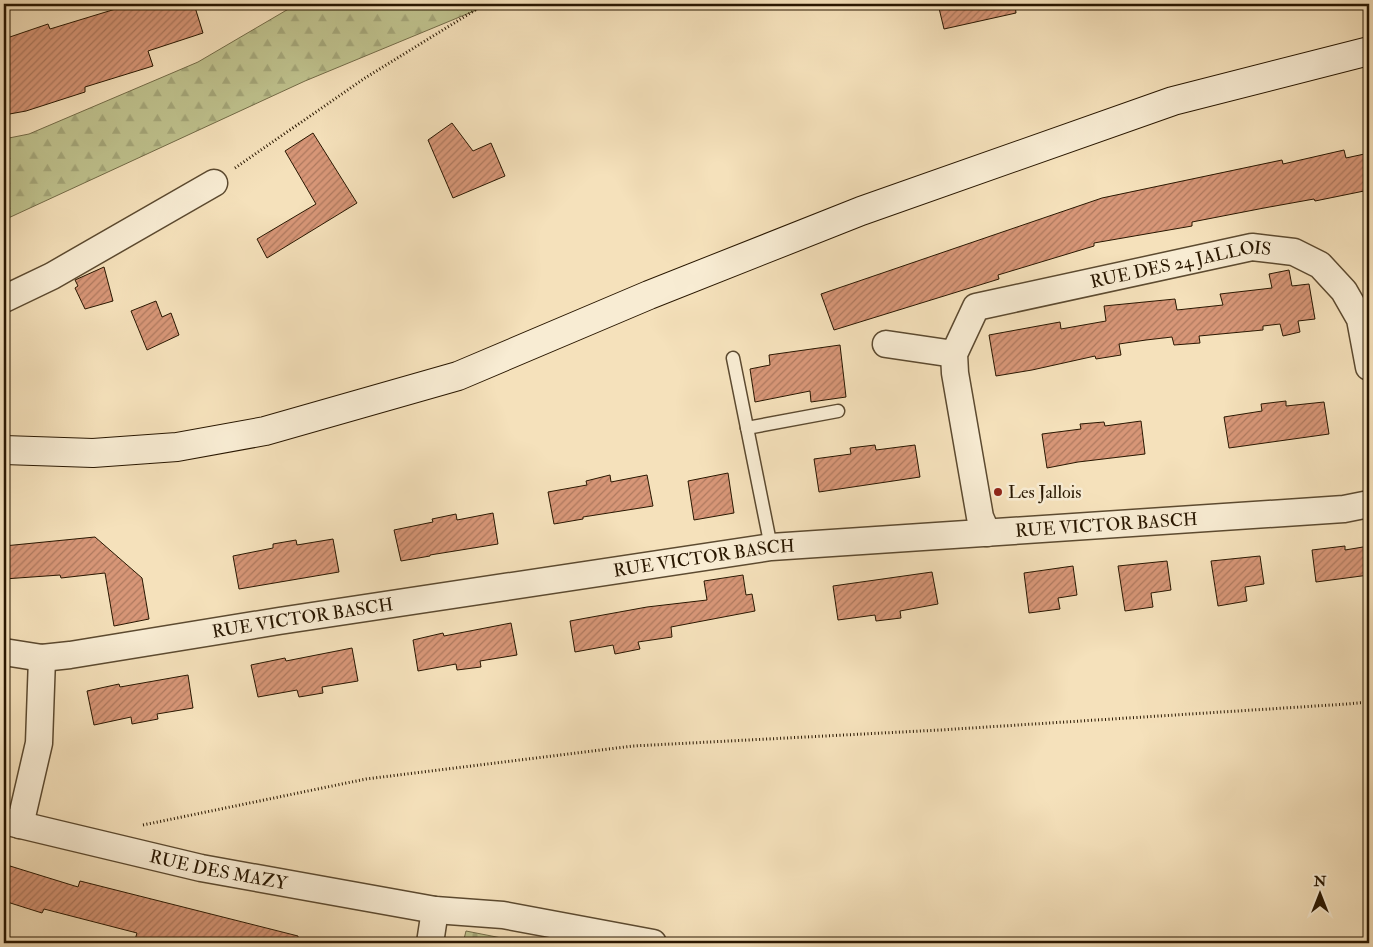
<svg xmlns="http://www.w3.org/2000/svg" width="1373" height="947" font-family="'IM FELL Double Pica',serif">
<defs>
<pattern id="forest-firs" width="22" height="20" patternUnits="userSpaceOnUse" patternTransform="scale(1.25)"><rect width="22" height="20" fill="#bfc28e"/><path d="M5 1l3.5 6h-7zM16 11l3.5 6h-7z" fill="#a4a679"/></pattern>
<pattern id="cemetery-stones" width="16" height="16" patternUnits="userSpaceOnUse" patternTransform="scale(1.25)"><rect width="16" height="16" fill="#bfc28e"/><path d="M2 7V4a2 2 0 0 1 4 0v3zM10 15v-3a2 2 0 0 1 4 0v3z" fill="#a4a679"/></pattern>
<pattern id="building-hatch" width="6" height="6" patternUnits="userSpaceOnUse" patternTransform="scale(1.25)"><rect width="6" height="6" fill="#d79677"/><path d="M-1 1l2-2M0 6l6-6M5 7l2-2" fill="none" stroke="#ae795f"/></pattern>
</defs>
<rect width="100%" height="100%" fill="#f5e1bb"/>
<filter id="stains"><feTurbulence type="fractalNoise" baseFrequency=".004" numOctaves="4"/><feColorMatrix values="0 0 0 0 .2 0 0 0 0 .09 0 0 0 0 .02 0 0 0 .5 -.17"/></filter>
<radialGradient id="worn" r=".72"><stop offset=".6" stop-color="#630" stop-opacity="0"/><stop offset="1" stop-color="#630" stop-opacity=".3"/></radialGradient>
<polygon fill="url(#forest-firs)" stroke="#746c48" points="297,4 491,4 305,81 4,220 4,139 29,134 198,62"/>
<polygon fill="url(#cemetery-stones)" stroke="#746c48" points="466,931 527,943 463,943"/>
<g fill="url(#building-hatch)" stroke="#291701">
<polygon points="132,4 194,4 203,33 148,51 153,66 85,87 85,92 26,111 4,115 4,39 48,24 50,29"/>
<polygon points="938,4 1015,4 1016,13 944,29"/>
<polygon points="452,123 473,151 491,143 505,176 453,198 428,140"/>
<polygon points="313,133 357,203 267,258 257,239 316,204 285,151"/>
<polygon points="1344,150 1346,158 1369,153 1369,190 1315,201 1314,199 1264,208 1192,222 1192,226 1094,243 1094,246 998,275 999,279 834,330 821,294 1102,198 1282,160 1283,164"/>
<polygon points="104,267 113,301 85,309 75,288 78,286 75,280"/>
<polygon points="1289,270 1292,286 1309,284 1315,319 1298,321 1300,332 1283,336 1280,324 1263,326 1263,330 1199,336 1200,343 1174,345 1172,337 1146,340 1119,344 1121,355 1096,359 1095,356 1032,370 996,376 989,335 1060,322 1061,329 1106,321 1104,306 1175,299 1177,310 1223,305 1220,294 1272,288 1269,274"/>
<polygon points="156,301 162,317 171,313 179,335 147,350 131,311"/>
<polygon points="840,345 846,397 811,402 810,391 755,402 750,369 770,365 769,355"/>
<polygon points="1286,401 1286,406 1324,402 1329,434 1229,448 1224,417 1262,411 1261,404"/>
<polygon points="1141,421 1145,454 1078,462 1047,468 1042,434 1081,429 1080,424 1104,422 1105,426"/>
<polygon points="875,445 876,450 915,445 920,477 819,492 814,459 851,454 850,448"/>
<polygon points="728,473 734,513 694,520 688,481"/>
<polygon points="610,475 611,482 647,475 653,506 583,517 583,519 554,524 548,492 587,485 586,481"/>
<polygon points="493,513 498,544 430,555 430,556 401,561 394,530 433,522 432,519 456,514 457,520"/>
<polygon points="95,537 142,578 149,619 114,626 105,573 61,578 60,575 4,579 4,546"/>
<polygon points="333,539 339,572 239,589 233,556 273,548 273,544 296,540 297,545"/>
<polygon points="1345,546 1345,550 1369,546 1369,575 1316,582 1312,550"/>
<polygon points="1260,556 1264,584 1245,587 1247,601 1218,606 1211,561"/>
<polygon points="1167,561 1171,590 1151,593 1153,607 1125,611 1118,566"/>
<polygon points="1073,566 1077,595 1058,598 1060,609 1029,613 1024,573"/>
<polygon points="932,572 938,604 900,611 901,618 876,621 875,615 838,620 833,586"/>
<polygon points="743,575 746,595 752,594 755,611 671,627 672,637 638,642 640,649 615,654 613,645 575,652 570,621 647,607 707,600 704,581"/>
<polygon points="511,623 517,655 480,661 481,667 457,670 456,664 418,671 413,640 443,633 444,636"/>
<polygon points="352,648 358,681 322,687 323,693 299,697 297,690 258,697 251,665 285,658 286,661"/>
<polygon points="188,675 193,708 157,714 158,719 132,724 131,717 94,725 87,691 119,684 120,687"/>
<polygon points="10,866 78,887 80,881 298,936 298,943 134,943 137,933 44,909 42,913 4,901 4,885"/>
</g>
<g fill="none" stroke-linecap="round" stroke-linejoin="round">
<g stroke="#5c4a30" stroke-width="15">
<g id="service">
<polyline points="733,358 771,547"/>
<polyline points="747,428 838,411"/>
</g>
</g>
<g stroke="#5c4a30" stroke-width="29">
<g id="minor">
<polyline points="4,299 52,276 214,183"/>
<polyline points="886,344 954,354"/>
<path id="s1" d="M 987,533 L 980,517 L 955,373 L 954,354 L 976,307 L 1252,247 L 1294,252 L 1320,265 L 1344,291 L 1360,319 L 1369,367"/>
<path id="s2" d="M 4,652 L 42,658 L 70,655 L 279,621 L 771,547 L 1344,509 L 1369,504"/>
<path id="s3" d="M 4,821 L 201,868 L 435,910 L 503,915 L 653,943"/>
<polyline points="20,825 39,743 42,658"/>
<polyline points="430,943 435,910"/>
</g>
</g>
<g stroke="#291701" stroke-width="30">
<polyline id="secondary" points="4,450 93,453 177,447 265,431 458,376 649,295 861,211 1173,101 1369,51"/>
</g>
<g stroke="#291701" stroke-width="3" stroke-dasharray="1 2.5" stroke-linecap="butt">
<polyline points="235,168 365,78 485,4"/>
<polyline points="143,825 366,779 633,746 940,730 1347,704 1369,702"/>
</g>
<use href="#service" stroke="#f8ecd3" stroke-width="12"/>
<use href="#minor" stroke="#f8ecd3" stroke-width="26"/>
<use href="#secondary" stroke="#f8ecd3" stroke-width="28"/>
</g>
<circle fill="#8f2418" stroke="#f8ecd3" stroke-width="2" cx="998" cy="492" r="5"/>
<g text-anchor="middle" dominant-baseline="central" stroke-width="5" stroke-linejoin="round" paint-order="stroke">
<g font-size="18" fill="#291701" stroke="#f8ecd3">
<text stroke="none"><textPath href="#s1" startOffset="444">RUE DES 24 JALLOIS</textPath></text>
<text stroke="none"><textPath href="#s2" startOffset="1112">RUE VICTOR BASCH</textPath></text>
<text stroke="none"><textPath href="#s2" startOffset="708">RUE VICTOR BASCH</textPath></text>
<text stroke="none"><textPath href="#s2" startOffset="302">RUE VICTOR BASCH</textPath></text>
<text stroke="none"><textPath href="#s3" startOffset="220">RUE DES MAZY</textPath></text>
</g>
<g font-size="18" fill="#291701" stroke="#f8ecd3" text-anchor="start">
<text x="1008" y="492">Les Jallois</text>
</g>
</g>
<rect width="1373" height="947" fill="none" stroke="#f5e1bb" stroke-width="20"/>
<rect x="5" y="5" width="1363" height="937" fill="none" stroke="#291701" stroke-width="2.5"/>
<rect x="10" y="10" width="1353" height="927" fill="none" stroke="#291701"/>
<g transform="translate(1320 894)" stroke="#f8ecd3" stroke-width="4" paint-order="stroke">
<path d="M0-4L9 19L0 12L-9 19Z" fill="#291701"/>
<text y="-8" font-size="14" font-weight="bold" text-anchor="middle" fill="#291701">N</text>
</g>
<rect width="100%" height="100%" filter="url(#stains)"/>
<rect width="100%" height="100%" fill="url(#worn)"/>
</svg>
